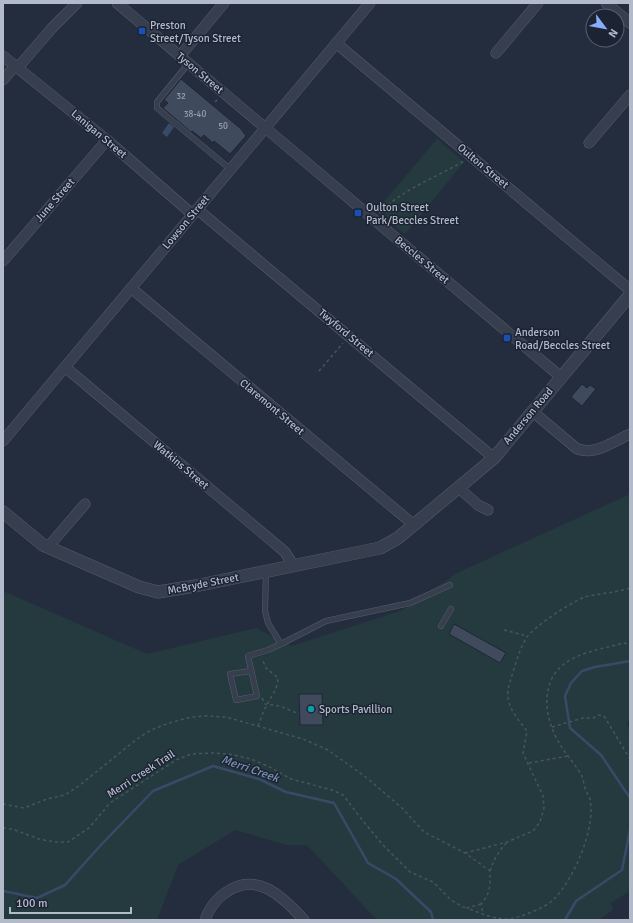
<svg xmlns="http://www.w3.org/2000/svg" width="633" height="923" font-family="Signika,sans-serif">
<rect width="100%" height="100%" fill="#232d3e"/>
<g fill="#253a3f">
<polygon points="437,139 464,162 405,234 376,211"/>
<polygon points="630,494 630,720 626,723 630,732 630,891 611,903 613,910 598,920 377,920 307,845 287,845 235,830 178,865 157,920 3,920 3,591 147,654 256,628 292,646 403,610 457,573"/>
</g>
<polygon fill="#384a68" points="169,123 174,127 167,137 162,133"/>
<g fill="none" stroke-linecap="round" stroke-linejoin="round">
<g stroke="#384a68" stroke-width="2.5">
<polyline points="630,661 595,667 582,671 571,683 565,696 570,728 601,755 630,798"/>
<polyline points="3,891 37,898 65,885 100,846 153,791 213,766 259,779 286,792 334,803 368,863 396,879 431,912 433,920"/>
<polyline points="565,920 576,901 622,870 630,830"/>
</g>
</g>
<g fill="#3f4b5d" stroke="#1e2635">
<polygon points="181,79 241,129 246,136 230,154 214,141 213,143 204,135 201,138 192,131 191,132 163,108 168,103 164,100"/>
<polygon points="582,384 587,388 590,385 596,389 582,406 571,397"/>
<polygon points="454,624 506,653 500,663 449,634"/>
<polygon points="299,694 322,694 323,725 300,725"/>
</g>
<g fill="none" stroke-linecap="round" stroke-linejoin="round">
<g stroke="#555d6c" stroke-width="6">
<g id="service">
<polyline points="188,64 157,102 157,108 230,169"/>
<polyline points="266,572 265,611 268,623 281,644 326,621 410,603 450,585"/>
<polyline points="441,626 451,609"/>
<polyline points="251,671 230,674 236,700 257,696 248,656 268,650 281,644"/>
</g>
</g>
<g stroke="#555d6c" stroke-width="11">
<g id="minor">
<polyline points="117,3 561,377"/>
<polyline points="606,3 630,23"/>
<polyline points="336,43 630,290"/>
<polyline points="496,53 538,3"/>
<polyline points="3,56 107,140 192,214"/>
<polyline points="180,56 224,3"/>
<polyline points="3,80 15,66 21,64 52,28 77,3"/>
<polyline points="589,143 630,95"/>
<polyline points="197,209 494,458"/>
<polyline points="3,261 107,140"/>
<polyline points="131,288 414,525"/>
<polyline points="65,367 285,552 293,565"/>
<path d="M 532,411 L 576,448 C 594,457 614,441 630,434"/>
<polyline points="3,441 370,3"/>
<polyline points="459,488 478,505 488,510"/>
<polyline points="48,547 85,504"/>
<path d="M 205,920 C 208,910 216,899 225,893 C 257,870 283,897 304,920"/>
</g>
</g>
<g stroke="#555d6c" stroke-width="13">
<polyline id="tertiary" points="3,512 43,545 139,587 158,592 195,586 380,548 398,538 494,458 630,295"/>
</g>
<g stroke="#43575c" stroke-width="1.5" stroke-dasharray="3 3" stroke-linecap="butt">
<polyline points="215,102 218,99"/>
<path d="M 379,213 C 403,189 435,178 464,161"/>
<polyline points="319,371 343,343"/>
<polyline points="504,630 527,636"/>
<polyline points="262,698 265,704 280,706 299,714"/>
<path d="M 258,726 C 261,719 263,711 267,705 C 271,696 278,689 278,678 L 266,668 L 262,659"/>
<polyline points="552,727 583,718 593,718 599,715 604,716 630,759"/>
<polyline points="529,763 568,756"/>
<path d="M 3,804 L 24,808 L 47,799 L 65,795 L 80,785 L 137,739 L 151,730 L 169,723 L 191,717 L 206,716 L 226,717 L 303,739 L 328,750 L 367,778 L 402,808 L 424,832 L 465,853 L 490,871 C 490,885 491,893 481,904 L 483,914"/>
<polyline points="3,828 12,829 39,839 54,842 68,842 89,828 110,803 176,760 191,754 212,753 229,754 251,759 272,768 291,779 332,790 343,795 363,821 383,845 410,872 433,882 451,900 463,907 467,908"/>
<path d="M 465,853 L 507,842 L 521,836 L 533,831 L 540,822 L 544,808 L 543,796 L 523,753 L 527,731 C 517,718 506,707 508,689 C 512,676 519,648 527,637 C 535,626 571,602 585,597 C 600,593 615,593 630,588"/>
<path d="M 490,871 C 494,859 499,851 507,842"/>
<path d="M 481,904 L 467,908 C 480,913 493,919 507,919 C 518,919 547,907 554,899 C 574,879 596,828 590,799 C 589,795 586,792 585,788 C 584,784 583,780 582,776 C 577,767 569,758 563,749 C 550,730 542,705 550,683 C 560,654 599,650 624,643 L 630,644"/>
</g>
<use href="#service" stroke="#373f4e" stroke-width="5"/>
<use href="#minor" stroke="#373f4e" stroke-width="10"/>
<use href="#tertiary" stroke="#373f4e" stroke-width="12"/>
</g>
<g fill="#1a4fb4" stroke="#1c2433" stroke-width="1.5">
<rect x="138" y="27" width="8" height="8" rx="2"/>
<rect x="354" y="209" width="8" height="8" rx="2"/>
<rect x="503" y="334" width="8" height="8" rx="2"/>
</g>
<circle fill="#0f9aa8" stroke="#1c2433" stroke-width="1.5" cx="311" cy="709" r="4"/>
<g text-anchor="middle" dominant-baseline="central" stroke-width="3" stroke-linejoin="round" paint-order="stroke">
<g font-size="9" fill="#969eae">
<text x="181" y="96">32</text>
<text x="195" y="114">38-40</text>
<text x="223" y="126">50</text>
</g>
<g font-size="11" fill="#b3bac9" stroke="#1c2433" text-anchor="start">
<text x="150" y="25">Preston<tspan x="150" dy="13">Street/Tyson Street</tspan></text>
<text x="366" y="207">Oulton Street<tspan x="366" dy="13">Park/Beccles Street</tspan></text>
<text x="515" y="332">Anderson<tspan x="515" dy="13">Road/Beccles Street</tspan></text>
<text x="319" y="709">Sports Pavillion</text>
</g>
<g font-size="11" fill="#b3bac9" stroke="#1c2433">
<text transform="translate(200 73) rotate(40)">Tyson Street</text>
<text transform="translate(99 134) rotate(40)">Lanigan Street</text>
<text transform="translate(483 166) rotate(40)">Oulton Street</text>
<text transform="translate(55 200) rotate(-49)">June Street</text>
<text transform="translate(186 222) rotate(-50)">Lowson Street</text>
<text transform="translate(422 260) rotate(40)">Beccles Street</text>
<text transform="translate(346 333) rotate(40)">Twyford Street</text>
<text transform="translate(272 407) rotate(40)">Claremont Street</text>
<text transform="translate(528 416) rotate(-50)">Anderson Road</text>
<text transform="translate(181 465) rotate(40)">Watkins Street</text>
<text transform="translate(203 584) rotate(-11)">McBryde Street</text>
<text transform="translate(141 774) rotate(-33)">Merri Creek Trail</text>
</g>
<g font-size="12" font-style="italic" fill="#7a8eb2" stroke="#1c2433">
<text transform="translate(250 769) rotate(19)">Merri Creek</text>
</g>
</g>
<rect width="633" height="923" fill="none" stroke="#b3bac9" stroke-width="8"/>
<g transform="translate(605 28) rotate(122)"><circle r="19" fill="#1c2433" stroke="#58606f"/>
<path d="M0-3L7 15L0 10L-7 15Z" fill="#87adfa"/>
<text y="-6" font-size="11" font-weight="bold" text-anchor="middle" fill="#b3bac9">N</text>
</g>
<path d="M10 907v6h121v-6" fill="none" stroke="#b3bac9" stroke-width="2"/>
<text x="16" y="907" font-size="12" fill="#b3bac9" stroke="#1c2433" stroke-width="3" paint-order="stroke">100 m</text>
</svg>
